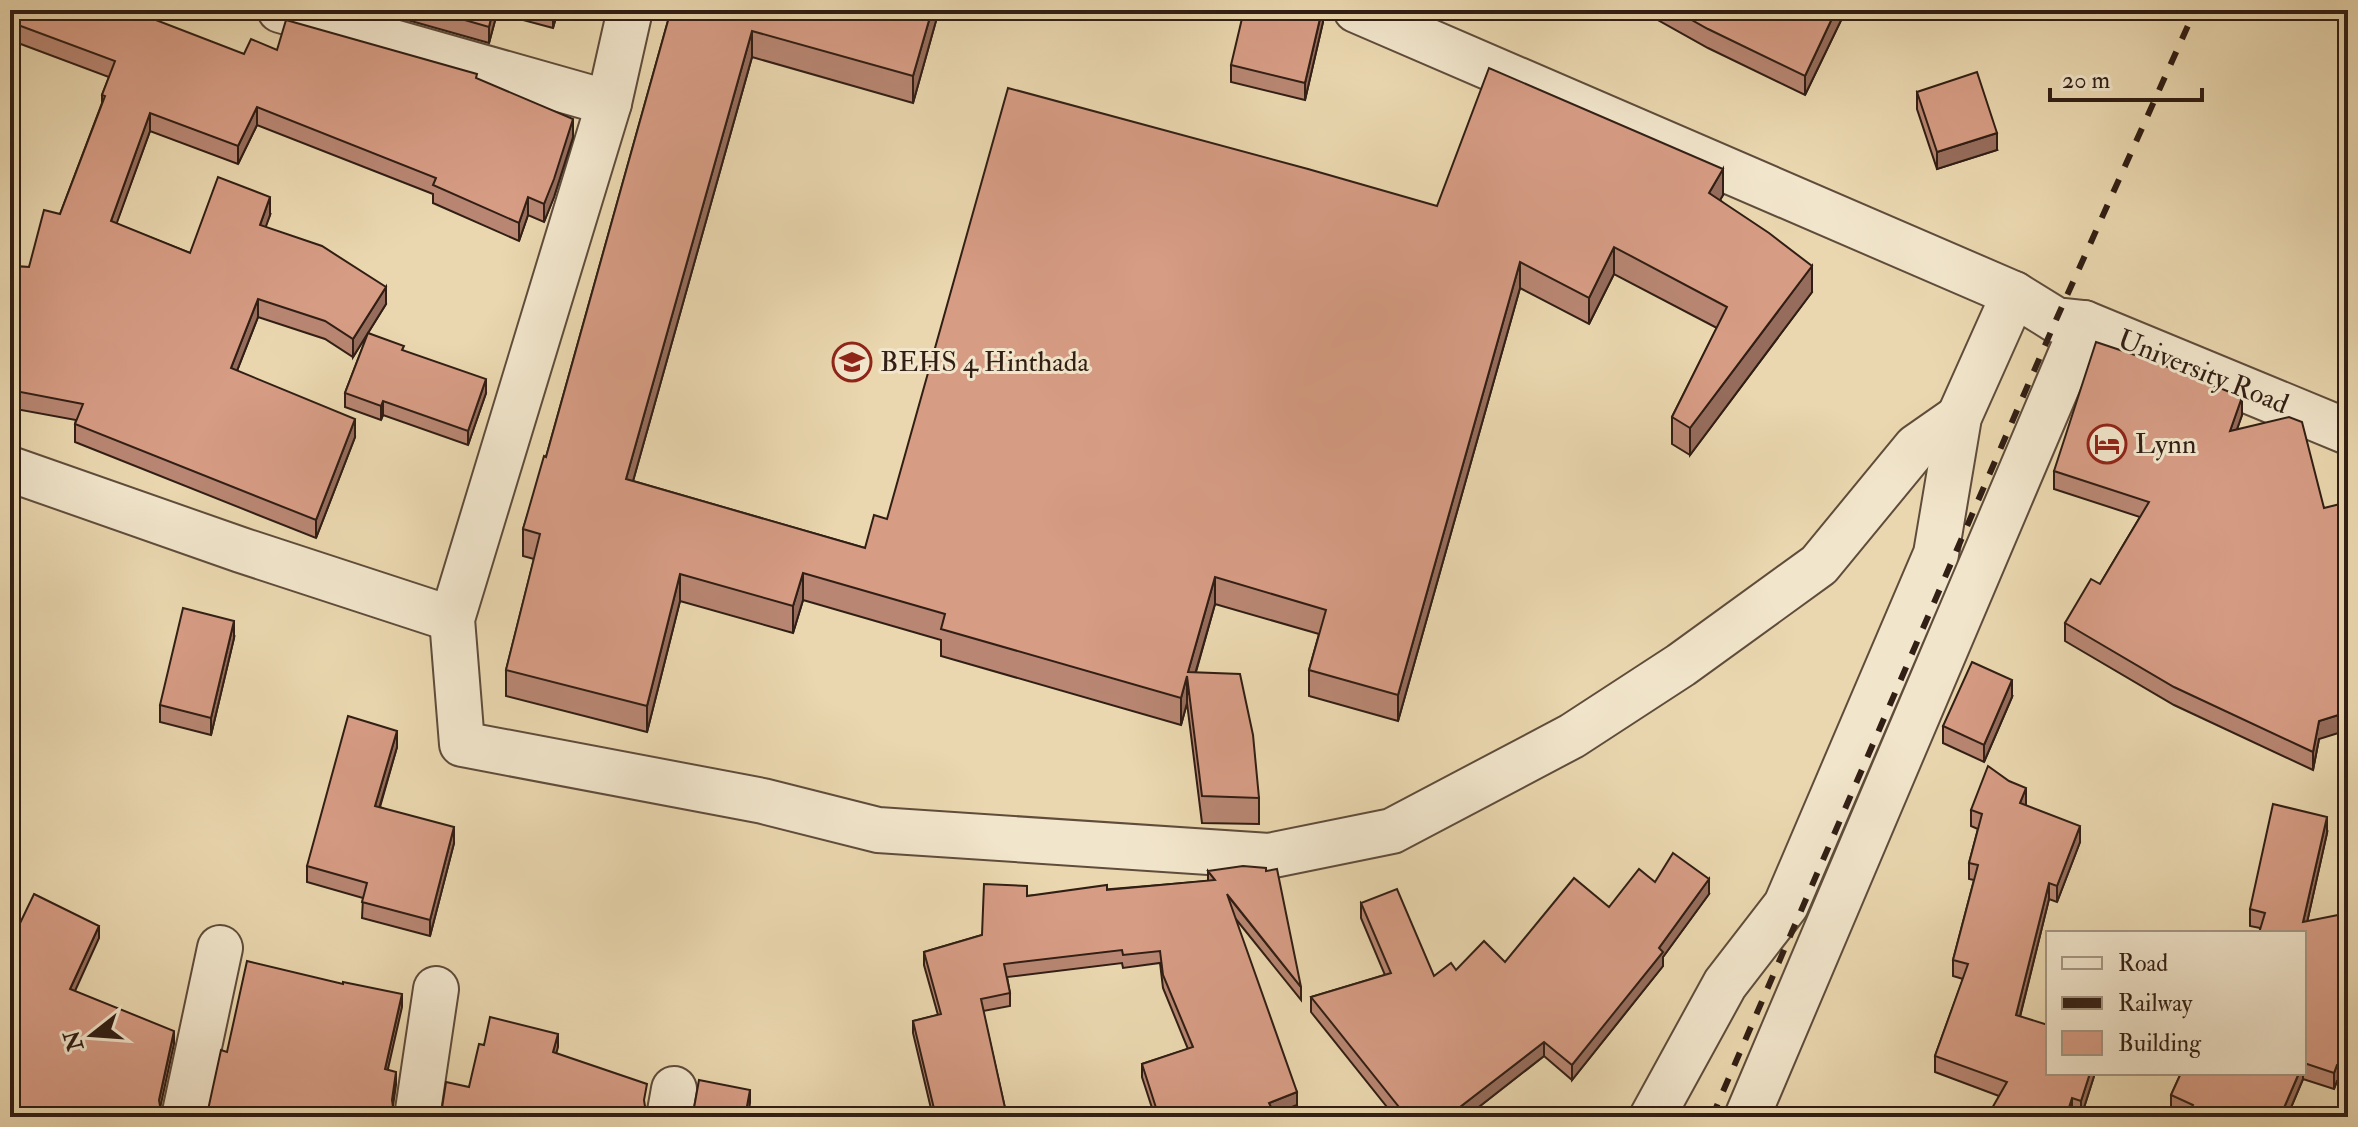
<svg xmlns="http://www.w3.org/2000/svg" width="2358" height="1127" font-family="'IM FELL Double Pica',serif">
<rect width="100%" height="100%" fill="#ead7af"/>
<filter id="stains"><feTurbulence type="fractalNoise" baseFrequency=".0025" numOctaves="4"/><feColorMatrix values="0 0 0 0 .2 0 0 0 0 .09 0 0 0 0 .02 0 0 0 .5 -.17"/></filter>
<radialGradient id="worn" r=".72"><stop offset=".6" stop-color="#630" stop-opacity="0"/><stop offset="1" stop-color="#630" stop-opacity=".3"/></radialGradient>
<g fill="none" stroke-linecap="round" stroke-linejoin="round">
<g stroke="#5f4c3b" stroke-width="48">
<g id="minor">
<polyline points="280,10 609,103"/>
<polyline points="630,10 609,103 452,619 462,744 763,801 878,830 1269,856 1392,831 1572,736 1681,665 1819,565 1916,447 1959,417"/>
<polyline points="1356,10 2014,294 2056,320 2084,323 2348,432"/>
<polyline points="10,469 241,550 452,619"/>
<polyline points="184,1117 220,948"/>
<polyline points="417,1117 436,989"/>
<polyline points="669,1117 674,1089"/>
<polyline points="1652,1117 1725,984 1786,905 1936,554 1959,417 2014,294"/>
<polyline points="1747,1117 2084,323"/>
</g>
</g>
<use href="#minor" stroke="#f1e5cb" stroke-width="44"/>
<polyline stroke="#311e14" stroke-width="6" stroke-dasharray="14 14" stroke-linecap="butt" points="1712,1117 2056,320 2195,10"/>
</g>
<g fill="#b88672" stroke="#311e14" stroke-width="2">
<polygon points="10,10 244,54 277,50 477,79 573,137 554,197 544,222 528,215 519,241 433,203 433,194 257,125 238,164 150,131 116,224 190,253 270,215 265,227 386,304 368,333 486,393 468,445 383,415 381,420 345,407 345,393 368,333 353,357 325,339 258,317 237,371 355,437 316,538 75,442 75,424 76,420 10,408 10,266 29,267 60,214 102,103 102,95 109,77 10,40"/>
<polygon points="372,10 558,10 553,28 497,13 489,43"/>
<polygon points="671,10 939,10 913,103 752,57 633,481 865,548 887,519 1437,206 1723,195 1720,200 1812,292 1690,455 1672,444 1672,417 1717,328 1614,274 1589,324 1520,288 1398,721 1309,696 1309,670 1319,634 1215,604 1196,672 1259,798 1259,824 1202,823 1187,703 1181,725 941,656 941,640 803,600 793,633 680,601 647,732 506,696 506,670 534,559 523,556 523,529 546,457"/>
<polygon points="1323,10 1323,22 1305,100 1231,82 1231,65"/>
<polygon points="1640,10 1846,10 1805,95 1708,48"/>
<polygon points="1917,92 1997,150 1937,169 1917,109"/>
<polygon points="2242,415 2237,429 2319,739 2313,770 2174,705 2065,641 2065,623 2100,584 2140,517 2054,489 2054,471"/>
<polygon points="234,638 211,735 160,722 160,705"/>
<polygon points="2012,697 1984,762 1943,743 1943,726"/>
<polygon points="397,747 380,807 454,843 430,936 362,918 363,898 307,882 307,866"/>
<polygon points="2025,805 2080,842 2057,902 2049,899 2020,1017 2095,1073 2081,1117 1999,1096 1935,1072 1935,1056 1963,979 1953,976 1953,960 1974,880 1969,879 1969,863 1978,829 1971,826 1971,810"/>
<polygon points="2327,833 2307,922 2337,1081 2334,1089 2303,1079 2287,1117 2184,1117 2171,1111 2171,1095 2181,1073 2304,1073 2304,933 2260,928 2250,926 2250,909"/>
<polygon points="1208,871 1301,987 1301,1000 1235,918 1297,1105 1274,1114 1276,1117 1155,1117 1142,1077 1142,1064 1188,1049 1163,988 1160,963 1123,968 1122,963 1007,977 1010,993 1010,1006 983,1011 1007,1117 933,1117 913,1033 913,1021 938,1015 924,965 924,952 982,935 1027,896 1208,881"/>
<polygon points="1655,882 1709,894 1663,957 1663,966 1572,1080 1544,1056 1466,1117 1395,1117 1311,1012 1311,997 1385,975 1361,918 1361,903 1434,976 1456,970 1505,962"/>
</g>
<g fill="#966d5c" stroke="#311e14" stroke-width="2">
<polygon points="493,10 497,10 497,13 489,43 489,27"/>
<polygon points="554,10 558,10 553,28 553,12"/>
<polygon points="932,10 939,10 913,103 913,76"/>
<polygon points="1322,10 1323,10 1323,22 1305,100 1305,83"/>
<polygon points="1836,10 1846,10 1805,95 1805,76"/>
<polygon points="752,31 752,57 626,506 626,479"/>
<polygon points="257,107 257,125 238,164 238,146"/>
<polygon points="150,113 150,131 111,239 111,221"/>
<polygon points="573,119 573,137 554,197 544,222 544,204"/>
<polygon points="1997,133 1997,150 1937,169 1937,152"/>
<polygon points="1723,169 1723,195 1709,219 1709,193"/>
<polygon points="270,197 270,215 260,243 260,225"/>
<polygon points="528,197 528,215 519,241 519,223"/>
<polygon points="1614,247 1614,274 1589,324 1589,298"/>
<polygon points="1520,262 1520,288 1398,721 1398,695"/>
<polygon points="1812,266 1812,292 1690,455 1690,428"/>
<polygon points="386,287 386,304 353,357 353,339"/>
<polygon points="258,299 258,317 231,386 231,368"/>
<polygon points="486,379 486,393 468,445 468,431"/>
<polygon points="2242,397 2242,415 2230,449 2230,431"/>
<polygon points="383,401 383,415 381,420 381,406"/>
<polygon points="355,419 355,437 316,538 316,520"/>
<polygon points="803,573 803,600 793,633 793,606"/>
<polygon points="680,574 680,601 647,732 647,706"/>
<polygon points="1215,577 1215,604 1189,695 1188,672"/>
<polygon points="234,621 234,638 211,735 211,718"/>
<polygon points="1187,676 1187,703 1181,725 1181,698"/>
<polygon points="2012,680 2012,697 1984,762 1984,745"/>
<polygon points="2348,712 2348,730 2319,739 2313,770 2313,752 2319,721"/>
<polygon points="397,731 397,747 375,822 375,806"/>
<polygon points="2026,788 2026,804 2020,819 2020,803"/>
<polygon points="2327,817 2327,833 2304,936 2303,922"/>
<polygon points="2080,826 2080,842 2057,902 2057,886"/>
<polygon points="454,827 454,843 430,936 430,920"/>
<polygon points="1709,879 1709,894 1663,957 1663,966 1572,1080 1572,1065 1659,948"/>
<polygon points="2049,883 2049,899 2016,1032 2016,1015"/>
<polygon points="99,926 99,938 70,1002 70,989"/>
<polygon points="402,994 402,1007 385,1082 385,1069"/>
<polygon points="174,1031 174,1044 159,1113 159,1100"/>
<polygon points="558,1034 558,1047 553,1065 553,1052"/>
<polygon points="1544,1042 1544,1056 1466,1117 1447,1117"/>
<polygon points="2348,1063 2348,1079 2337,1081 2334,1089 2334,1073 2337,1065"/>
<polygon points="396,1072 396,1085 392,1113 392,1100"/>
<polygon points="2090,1073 2095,1073 2081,1117 2081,1101"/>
<polygon points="2299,1073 2303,1073 2303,1079 2287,1117 2280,1117"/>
<polygon points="750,1090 750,1103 748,1117 745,1117"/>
<polygon points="1297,1092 1297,1105 1269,1116 1269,1103"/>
<polygon points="2072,1098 2072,1117 2066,1117"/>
</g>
<g fill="#d69c84" stroke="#311e14" stroke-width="2">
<polygon points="10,10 130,10 244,54 251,39 277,50 286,20 477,74 476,78 573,119 554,179 544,204 528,197 519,223 433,185 436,178 257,107 238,146 150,113 111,221 190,253 218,177 270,197 260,225 322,246 386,287 353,339 325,321 258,299 231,368 355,419 316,520 75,424 83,404 10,390 10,266 29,267 44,210 60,214 105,96 102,95 115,61 10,22"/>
<polygon points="430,10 493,10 489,27"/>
<polygon points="671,10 932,10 913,76 752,31 626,479 865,548 874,515 887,519 1008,88 1308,169 1437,206 1489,68 1723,169 1709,193 1769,233 1812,266 1690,428 1672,417 1727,307 1614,247 1589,298 1520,262 1398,695 1309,670 1326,610 1215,577 1188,672 1240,674 1253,735 1259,798 1202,796 1187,676 1181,698 941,629 945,614 803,573 793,606 680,574 647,706 506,670 540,534 523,529 544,456 546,457"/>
<polygon points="1244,10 1322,10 1305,83 1231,65"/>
<polygon points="1674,10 1836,10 1805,76 1708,29"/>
<polygon points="1977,72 1997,133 1937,152 1917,92"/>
<polygon points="368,333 404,346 402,350 486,379 468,431 383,401 381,406 345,393"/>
<polygon points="2096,342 2156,362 2242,397 2230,431 2289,417 2302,422 2324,508 2348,502 2348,712 2319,721 2313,752 2174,687 2065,623 2091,579 2100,584 2149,502 2054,471"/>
<polygon points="183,608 234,621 211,718 160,705"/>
<polygon points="1972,662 2012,680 1984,745 1943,726"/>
<polygon points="348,716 397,731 375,806 454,827 430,920 362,902 367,883 307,866"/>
<polygon points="1988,766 2009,781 2026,788 2020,803 2080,826 2057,886 2049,883 2016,1015 2048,1025 2048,1073 2090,1073 2081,1101 2072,1098 2066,1117 1987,1117 2007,1082 1935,1056 1968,964 1953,960 1978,865 1969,863 1982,814 1971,810"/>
<polygon points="2273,804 2327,817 2303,922 2348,913 2348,1063 2337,1065 2334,1073 2304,1063 2304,933 2259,933 2265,913 2250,909"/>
<polygon points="1673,853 1709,879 1659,948 1663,952 1572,1065 1544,1042 1447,1117 1407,1117 1311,997 1391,973 1361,903 1397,889 1434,976 1451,963 1456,970 1484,941 1505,962 1574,878 1609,907 1639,869 1655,882"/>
<polygon points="1243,866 1266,868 1266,871 1277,869 1301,987 1227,894 1297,1092 1269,1103 1276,1117 1159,1117 1142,1064 1193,1047 1163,975 1160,951 1123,955 1122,950 1004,964 1010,993 981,999 1007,1117 936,1117 913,1021 941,1014 924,952 982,935 984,884 1027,886 1027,896 1107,885 1107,890 1215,880 1208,871"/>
<polygon points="34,894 99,926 70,989 174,1031 159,1100 161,1112 164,1117 10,1117 10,944"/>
<polygon points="247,961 343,984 343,982 402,994 385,1069 396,1072 392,1100 394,1114 397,1117 205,1117 208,1110 221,1050 227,1052"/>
<polygon points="490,1017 558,1034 553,1052 647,1084 644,1100 646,1113 649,1117 438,1117 442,1108 446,1082 469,1087 479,1044 484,1045"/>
<polygon points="2181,1073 2299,1073 2280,1117 2186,1117 2193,1105 2171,1095"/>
<polygon points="699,1080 750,1090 745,1117 690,1117 694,1108"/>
</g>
<defs>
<g id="school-ring" transform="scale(2)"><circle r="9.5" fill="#f1e5cb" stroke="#8f2418" stroke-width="1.5"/><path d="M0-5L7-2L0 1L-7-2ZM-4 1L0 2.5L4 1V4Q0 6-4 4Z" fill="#8f2418"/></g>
<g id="hotel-ring" transform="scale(2)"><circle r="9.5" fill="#f1e5cb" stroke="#8f2418" stroke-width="1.5"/><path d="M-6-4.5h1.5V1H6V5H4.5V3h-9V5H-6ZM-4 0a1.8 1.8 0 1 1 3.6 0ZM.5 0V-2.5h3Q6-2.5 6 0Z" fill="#8f2418"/></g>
</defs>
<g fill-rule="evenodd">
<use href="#school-ring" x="852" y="362"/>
<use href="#hotel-ring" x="2107" y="444"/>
</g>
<g text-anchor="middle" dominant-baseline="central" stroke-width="6" stroke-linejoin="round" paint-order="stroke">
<g font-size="28" fill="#311e14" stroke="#f1e5cb" text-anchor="start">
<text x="880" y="362">BEHS 4 Hinthada</text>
<text x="2135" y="444">Lynn</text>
</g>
<g font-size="28" fill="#311e14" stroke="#f1e5cb">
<text transform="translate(2203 372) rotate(22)">University Road</text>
</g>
</g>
<rect width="2358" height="1127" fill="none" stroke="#ead7af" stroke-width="40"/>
<rect x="12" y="12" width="2334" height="1103" fill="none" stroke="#311e14" stroke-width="4"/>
<rect x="20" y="20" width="2318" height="1087" fill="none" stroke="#311e14" stroke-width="2"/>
<rect x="2046" y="931" width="260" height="144" fill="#f1e5cb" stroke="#a49582" stroke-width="2"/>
<rect x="2062" y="957" width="40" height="12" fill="#f1e5cb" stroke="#a49582" stroke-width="2"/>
<text x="2118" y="971" font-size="24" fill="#311e14">Road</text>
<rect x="2062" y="997" width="40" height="12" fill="#311e14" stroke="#a49582" stroke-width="2"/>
<text x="2118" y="1011" font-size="24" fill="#311e14">Railway</text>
<rect x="2062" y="1031" width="40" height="24" fill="#d69c84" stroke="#a49582" stroke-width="2"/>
<text x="2118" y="1051" font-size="24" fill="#311e14">Building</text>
<g transform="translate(92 1035) rotate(253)" stroke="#f1e5cb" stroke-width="6" paint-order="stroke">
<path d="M0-6L14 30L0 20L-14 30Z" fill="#311e14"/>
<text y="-12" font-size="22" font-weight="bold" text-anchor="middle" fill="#311e14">N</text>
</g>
<path d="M2050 88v12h152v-12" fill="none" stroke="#311e14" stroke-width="4"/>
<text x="2062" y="88" font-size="24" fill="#311e14" stroke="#f1e5cb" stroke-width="6" paint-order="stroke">20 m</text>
<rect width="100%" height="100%" filter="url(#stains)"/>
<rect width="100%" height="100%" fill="url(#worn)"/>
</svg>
